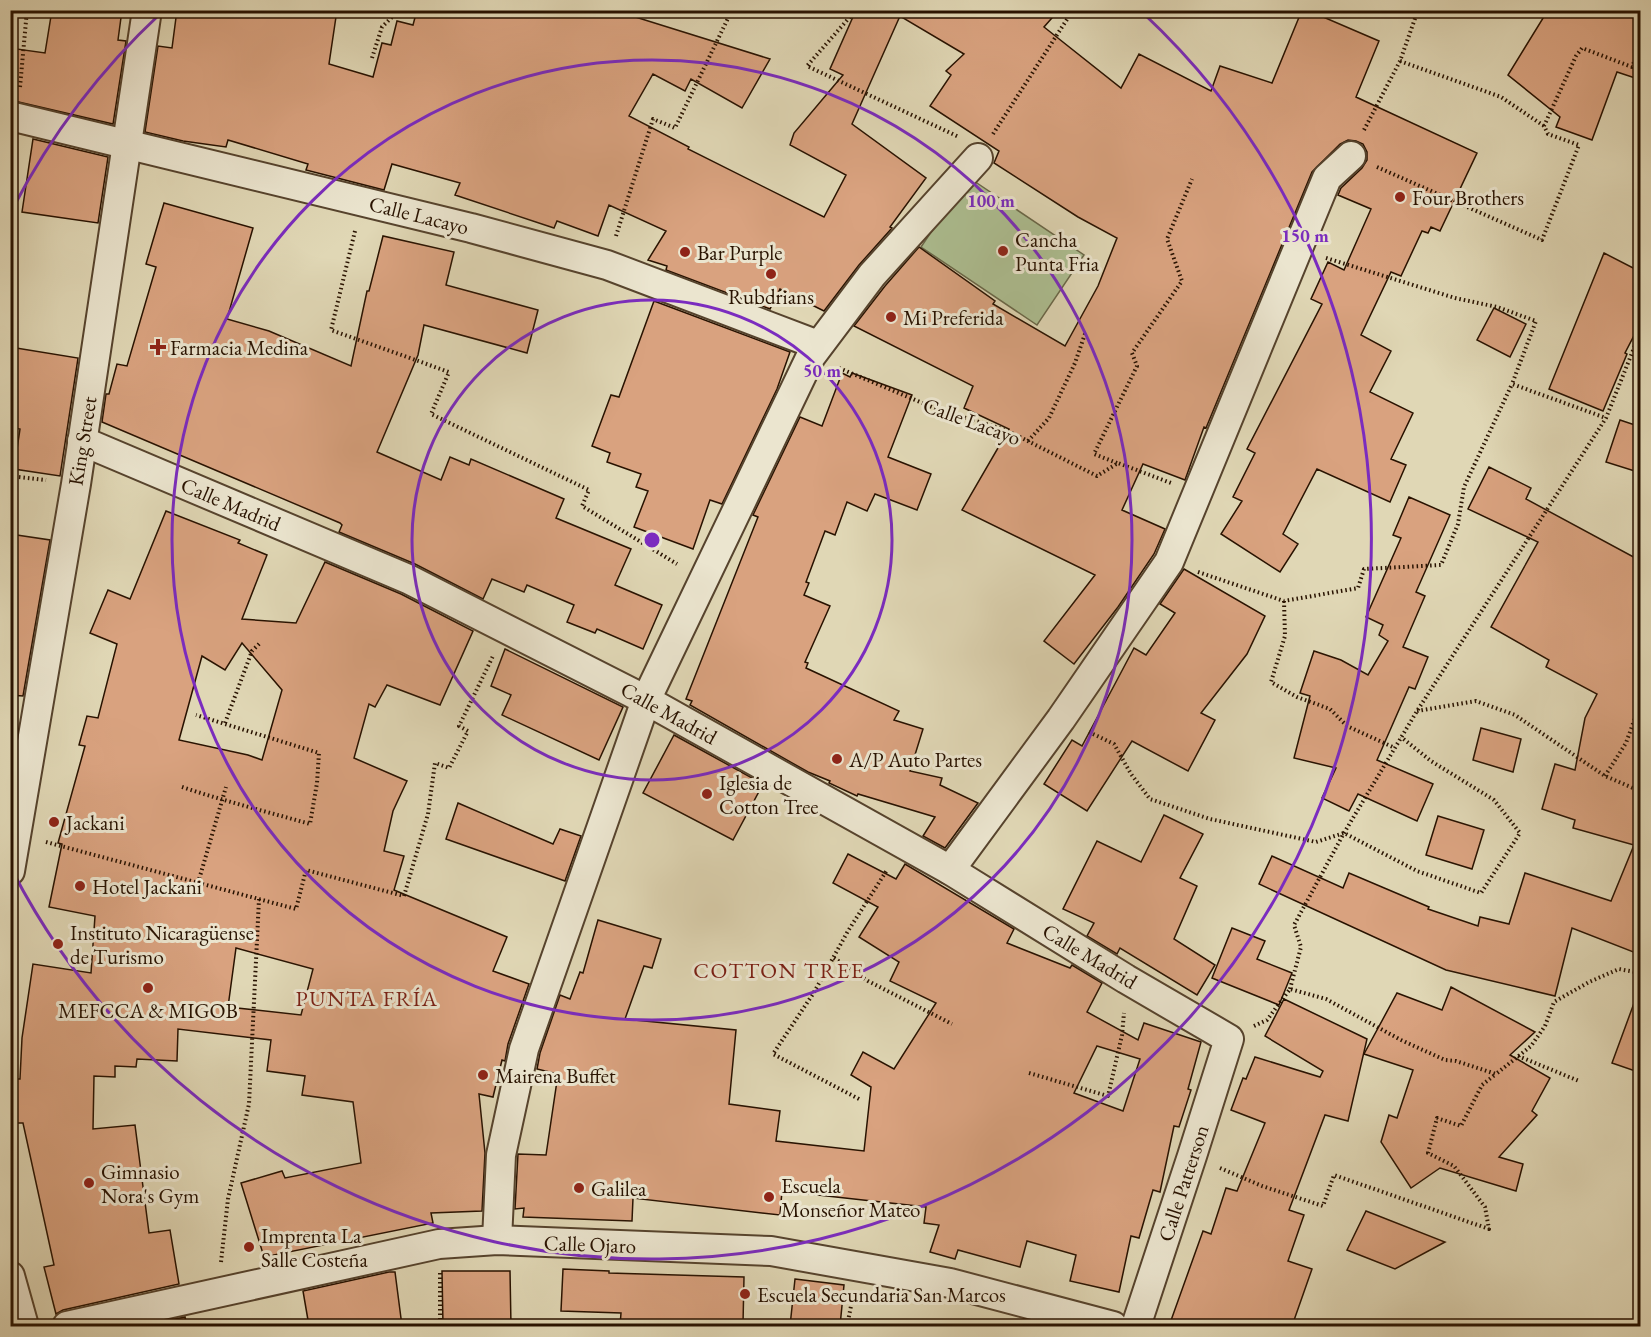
<svg xmlns="http://www.w3.org/2000/svg" width="1651" height="1337" font-family="'EB Garamond',serif">
<rect width="100%" height="100%" fill="#e0d7b5"/>
<filter id="stains"><feTurbulence type="fractalNoise" baseFrequency=".00333" numOctaves="4"/><feColorMatrix values="0 0 0 0 .2 0 0 0 0 .09 0 0 0 0 .02 0 0 0 .5 -.17"/></filter>
<radialGradient id="worn" r=".72"><stop offset=".6" stop-color="#630" stop-opacity="0"/><stop offset="1" stop-color="#630" stop-opacity=".3"/></radialGradient>
<polygon fill="#adbf92" stroke="#6a6849" stroke-width="1.5" points="968,177 1084,255 1037,325 921,247"/>
<g fill="#d9a27f" stroke="#281200" stroke-width="1.5" fill-rule="evenodd">
<polygon points="52,10 122,10 118,40 126,41 113,124 10,100 10,48 45,53"/>
<polygon points="177,10 337,10 329,64 373,77 382,43 391,45 397,21 413,25 417,10 613,10 770,59 742,108 691,79 685,91 653,74 629,116 689,147 688,149 824,217 846,175 790,145 794,133 843,75 830,69 856,10 1059,10 1044,27 1121,88 1139,54 1211,91 1220,66 1272,83 1302,10 1307,10 1379,41 1356,97 1477,153 1440,231 1431,227 1428,233 1422,231 1401,276 1391,272 1361,335 1391,351 1370,392 1413,413 1391,459 1406,465 1390,502 1317,469 1283,534 1298,544 1280,572 1221,534 1242,501 1233,497 1255,453 1247,449 1322,304 1311,299 1328,262 1344,270 1371,209 1338,195 1341,188 1362,168 1367,160 1367,152 1363,144 1356,141 1348,140 1340,144 1312,172 1206,428 1204,427 1185,480 1143,464 1122,510 1165,529 1154,554 1118,607 1074,664 1044,641 1095,575 962,510 1009,429 964,408 973,386 854,326 885,286 919,247 995,301 993,304 1065,346 1098,286 1117,238 1078,217 994,163 999,151 930,106 951,75 946,71 964,54 900,16 852,124 926,178 890,227 892,228 859,265 824,311 780,289 770,309 666,270 667,266 648,260 666,231 609,205 598,236 557,221 554,228 455,195 460,183 392,164 384,190 306,170 308,164 228,140 226,147 183,141 145,132 158,46 172,48"/>
<polygon points="1548,10 1641,10 1641,80 1617,72 1592,140 1556,127 1560,117 1508,75"/>
<polygon points="33,139 108,157 98,223 22,212"/>
<polygon points="164,203 253,228 227,319 269,331 351,366 367,291 369,291 383,236 454,252 446,285 538,310 527,353 424,325 418,355 377,452 441,480 450,457 469,465 471,459 564,499 556,518 631,549 615,585 662,605 643,649 597,629 595,633 567,622 574,605 527,585 524,592 492,579 483,599 415,564 339,532 342,525 340,523 102,422 106,394 109,394 117,364 127,366 156,267 146,264"/>
<polygon points="1604,253 1641,272 1641,322 1625,353 1627,354 1603,411 1549,389"/>
<polygon points="654,301 790,352 777,389 722,504 710,500 693,549 634,527 648,491 636,487 641,474 607,462 610,453 592,446 611,395 619,397"/>
<polygon points="1494,308 1526,324 1510,357 1477,340"/>
<polygon points="10,347 78,358 60,476 14,469 20,429 10,427"/>
<polygon points="842,373 850,377 852,373 912,395 888,457 931,474 917,510 875,494 867,511 847,502 835,535 825,531 806,582 809,583 804,595 830,606 805,662 808,663 806,668 899,711 894,720 923,729 910,771 942,778 940,785 978,803 945,848 923,836 935,817 858,794 857,796 829,783 830,781 808,772 690,705 692,701 686,699 758,517 753,515 800,417 822,426"/>
<polygon points="1620,420 1641,427 1641,473 1606,462"/>
<polygon points="1489,467 1531,488 1526,499 1641,561 1641,955 1572,928 1555,996 1446,970 1259,884 1272,856 1343,888 1349,873 1429,907 1428,909 1478,926 1480,917 1509,924 1525,873 1611,901 1634,845 1573,828 1575,820 1542,809 1555,764 1575,770 1585,718 1597,694 1546,667 1549,660 1491,627 1538,542 1468,509"/>
<polygon points="1409,497 1450,515 1416,592 1425,596 1403,647 1428,657 1415,689 1409,687 1377,760 1433,784 1417,821 1358,794 1349,811 1322,798 1336,768 1294,758 1310,696 1300,693 1314,651 1341,660 1368,675 1388,641 1379,635 1383,625 1366,617 1401,538 1393,535"/>
<path d="M 166,511 L 240,540 L 238,543 L 267,555 L 242,619 L 296,623 L 325,562 L 401,594 L 473,631 L 440,705 L 387,685 L 375,707 L 369,704 L 354,758 L 407,781 L 393,811 L 384,851 L 404,856 L 394,890 L 507,937 L 493,971 L 529,984 L 508,1044 L 505,1061 L 502,1060 L 493,1097 L 479,1094 L 485,1153 L 482,1211 L 431,1213 L 433,1223 L 264,1257 L 241,1183 L 282,1171 L 285,1178 L 361,1163 L 353,1102 L 302,1095 L 305,1076 L 267,1071 L 271,1040 L 178,1029 L 177,1061 L 137,1059 L 136,1067 L 115,1066 L 115,1077 L 94,1076 L 93,1129 L 135,1125 L 149,1233 L 170,1230 L 179,1284 L 63,1310 L 56,1314 L 44,1267 L 54,1265 L 23,1123 L 10,1123 L 10,1079 L 20,1079 L 22,1038 L 33,964 L 91,973 L 95,916 L 49,907 L 62,844 L 58,843 L 85,746 L 79,745 L 87,716 L 98,718 L 117,644 L 90,633 L 108,590 L 130,599 ZM 242,643 L 282,690 L 262,760 L 248,755 L 179,740 L 202,656 L 225,670 ZM 236,948 L 313,969 L 301,1015 L 228,1007 Z"/>
<polygon points="10,534 50,540 23,696 10,695"/>
<polygon points="1184,569 1265,616 1247,654 1201,713 1215,720 1188,771 1132,741 1087,811 1044,784 1072,740 1082,746 1134,648 1146,655 1175,613 1160,604"/>
<polygon points="505,649 623,707 599,760 502,715 511,695 491,686"/>
<polygon points="1481,728 1521,739 1513,772 1473,760"/>
<polygon points="674,735 763,784 733,840 643,793"/>
<polygon points="458,803 553,844 560,829 581,836 565,881 446,839"/>
<polygon points="1164,815 1203,834 1180,878 1197,886 1174,939 1215,965 1197,995 1120,948 1117,954 1087,936 1094,923 1063,909 1097,841 1141,862"/>
<polygon points="1438,816 1484,830 1472,869 1426,855"/>
<path d="M 848,854 L 896,879 L 905,864 L 1014,929 L 1007,943 L 1070,968 L 1072,965 L 1102,983 L 1087,1012 L 1138,1040 L 1144,1023 L 1201,1042 L 1188,1089 L 1191,1090 L 1179,1127 L 1174,1126 L 1160,1192 L 1153,1190 L 1139,1238 L 1131,1236 L 1119,1292 L 1070,1281 L 1076,1255 L 1027,1241 L 1020,1267 L 958,1250 L 955,1259 L 930,1252 L 939,1225 L 924,1223 L 926,1207 L 782,1191 L 780,1215 L 633,1198 L 632,1221 L 523,1217 L 524,1208 L 515,1209 L 518,1154 L 546,1155 L 558,1074 L 537,1069 L 540,1053 L 560,995 L 570,999 L 580,972 L 583,973 L 598,920 L 661,939 L 652,968 L 644,966 L 625,1019 L 736,1030 L 729,1104 L 780,1111 L 776,1141 L 864,1151 L 871,1087 L 851,1075 L 863,1052 L 894,1069 L 936,1003 L 890,981 L 899,962 L 859,937 L 878,907 L 833,883 ZM 1097,1046 L 1140,1059 L 1123,1111 L 1074,1093 Z"/>
<polygon points="1232,928 1265,941 1257,959 1292,973 1279,1005 1212,978"/>
<polygon points="1451,987 1535,1032 1510,1055 1550,1078 1532,1111 1537,1115 1499,1157 1523,1164 1516,1191 1440,1168 1411,1188 1381,1142 1389,1115 1397,1118 1413,1070 1364,1054 1397,993 1442,1010"/>
<polygon points="1637,995 1641,995 1641,1073 1612,1063"/>
<polygon points="1284,999 1367,1039 1348,1121 1325,1115 1289,1210 1304,1215 1288,1261 1312,1269 1292,1326 1169,1326 1203,1231 1211,1234 1226,1188 1237,1191 1265,1123 1231,1110 1243,1078 1246,1079 1255,1057 1320,1077 1323,1071 1265,1036"/>
<polygon points="1366,1211 1445,1242 1395,1269 1347,1250"/>
<polygon points="563,1269 609,1271 609,1273 744,1277 743,1324 675,1322 675,1326 620,1326 621,1313 561,1311"/>
<polygon points="442,1271 510,1271 511,1326 443,1326"/>
<polygon points="389,1272 395,1272 402,1326 309,1326 303,1291"/>
<polygon points="795,1279 844,1285 840,1326 790,1326"/>
<polygon points="185,1317 187,1326 141,1326"/>
</g>
<g fill="none" stroke-linecap="round" stroke-linejoin="round">
<g stroke="#56432d" stroke-width="32">
<g id="minor">
<polyline points="10,116 471,228 607,265 818,345"/>
<polyline points="82,441 408,579 646,700 950,870 1126,979 1229,1039 1192,1156 1136,1326"/>
<polyline points="950,870 1061,719 1169,562 1327,178 1351,156"/>
<polyline points="10,871 76,484 147,10"/>
<polyline points="497,1240 501,1155 524,1049 646,700 811,356 872,275 978,158"/>
<polyline points="10,1276 24,1326"/>
<polyline points="67,1326 439,1244 497,1240 771,1251 950,1283 1113,1326"/>
</g>
</g>
<g stroke="#281200" stroke-width="4" stroke-dasharray="1.5 3" stroke-linecap="butt">
<polyline points="856,10 807,66 959,137"/>
<polyline points="372,58 382,27 395,14 396,10"/>
<polyline points="1400,61 1501,97 1544,126"/>
<polyline points="20,87 27,10"/>
<polyline points="1364,130 1400,61 1418,10"/>
<polyline points="993,134 1073,10"/>
<polyline points="1377,167 1542,240 1579,145 1548,134 1544,126 1576,56 1582,48 1632,67 1640,47"/>
<polyline points="355,231 331,330 449,372 431,414 589,490 582,506 677,564"/>
<polyline points="616,236 653,119 675,128 732,10"/>
<polyline points="1326,258 1455,298 1497,307 1536,321 1512,384 1606,418"/>
<polyline points="1634,346 1640,348"/>
<polyline points="839,368 939,410 1006,430 1097,476 1118,463 1171,483"/>
<polyline points="1028,441 1049,418 1075,363 1086,331"/>
<polyline points="1117,463 1094,454 1137,366 1132,353 1182,281 1167,239 1192,179"/>
<polyline points="10,476 46,480"/>
<polyline points="1198,572 1284,601 1358,588 1364,569 1441,565 1458,524 1464,487 1512,384"/>
<polyline points="1284,601 1285,636 1271,682 1297,697 1330,709 1347,726 1395,748"/>
<polyline points="1417,711 1476,701 1515,715 1605,776 1640,791"/>
<polyline points="225,723 252,651 260,643"/>
<polyline points="1089,732 1114,744 1131,774 1150,799 1210,819 1316,842 1344,833 1417,871 1481,893 1520,833 1494,800 1431,761 1401,737"/>
<polyline points="1605,776 1626,743 1640,704"/>
<path d="M 182,787 C 224,801 268,812 310,824 L 317,783 L 319,753 L 196,715"/>
<polyline points="46,842 296,909 306,870 404,896 428,814 435,763 449,768 468,731 459,726 493,656"/>
<polyline points="198,883 226,787"/>
<polyline points="834,958 868,981 952,1024"/>
<polyline points="1290,989 1301,947 1294,925 1344,833 1417,711 1606,418 1640,333"/>
<polyline points="1254,1026 1267,1020 1290,989 1326,999 1401,1040 1445,1060 1456,1061 1496,1074 1531,1046 1545,1026 1554,1002 1589,982 1619,969 1640,973"/>
<polyline points="1518,1056 1579,1081"/>
<polyline points="1029,1073 1108,1096 1122,1035 1124,1013"/>
<polyline points="859,1099 773,1054 813,994 848,931 887,870"/>
<polyline points="1220,1168 1262,1186 1323,1206 1334,1175 1489,1229 1485,1207 1454,1166 1428,1153 1437,1118 1461,1126 1482,1085 1496,1074"/>
<polyline points="221,1262 228,1199 249,1104 259,899"/>
<polyline points="440,1273 440,1326"/>
<polyline points="847,1326 853,1296"/>
<polyline points="1588,1326 1594,1323 1613,1326"/>
</g>
<use href="#minor" stroke="#ebe5cf" stroke-width="28"/>
</g>
<g fill="none" stroke="#7b2cbf" stroke-width="3">
<circle cx="652" cy="540" r="240"/>
<circle cx="652" cy="540" r="480"/>
<path d="M13 208A720 720 0 0 1 161 13M1143 13A720 720 0 1 1 13 872"/>
</g>
<g fill="#8f2418" stroke="#ebe5cf" stroke-width="2">
<circle cx="1400" cy="197" r="6"/>
<circle cx="1003" cy="251" r="6"/>
<circle cx="685" cy="252" r="6"/>
<circle cx="771" cy="274" r="6"/>
<circle cx="891" cy="317" r="6"/>
<path d="M155 338h6v6h6v6h-6v6h-6v-6h-6v-6h6z"/>
<circle cx="837" cy="759" r="6"/>
<circle cx="707" cy="794" r="6"/>
<circle cx="54" cy="822" r="6"/>
<circle cx="80" cy="886" r="6"/>
<circle cx="58" cy="944" r="6"/>
<circle cx="148" cy="988" r="6"/>
<circle cx="483" cy="1075" r="6"/>
<circle cx="89" cy="1183" r="6"/>
<circle cx="579" cy="1188" r="6"/>
<circle cx="769" cy="1197" r="6"/>
<circle cx="249" cy="1247" r="6"/>
<circle cx="745" cy="1294" r="6"/>
</g>
<g text-anchor="middle" dominant-baseline="central" stroke-width="6" stroke-linejoin="round" paint-order="stroke">
<g font-size="21" fill="#281200" stroke="#ebe5cf" text-anchor="start">
<text x="1412" y="197">Four Brothers</text>
<text x="1015" y="239">Cancha<tspan x="1015" dy="24">Punta Fria</tspan></text>
<text x="697" y="252">Bar Purple</text>
<text x="771" y="296" text-anchor="middle">Rubdrians</text>
<text x="903" y="317">Mi Preferida</text>
<text x="170" y="347">Farmacia Medina</text>
<text x="849" y="759">A/P Auto Partes</text>
<text x="719" y="782">Iglesia de<tspan x="719" dy="24">Cotton Tree</tspan></text>
<text x="66" y="822">Jackani</text>
<text x="92" y="886">Hotel Jackani</text>
<text x="70" y="932">Instituto Nicaragüense<tspan x="70" dy="24">de Turismo</tspan></text>
<text x="148" y="1010" text-anchor="middle">MEFCCA &amp; MIGOB</text>
<text x="495" y="1075">Mairena Buffet</text>
<text x="101" y="1171">Gimnasio<tspan x="101" dy="24">Nora's Gym</tspan></text>
<text x="781" y="1185">Escuela<tspan x="781" dy="24">Monseñor Mateo</tspan></text>
<text x="591" y="1188">Galilea</text>
<text x="261" y="1235">Imprenta La<tspan x="261" dy="24">Salle Costeña</tspan></text>
<text x="757" y="1294">Escuela Secundaria San Marcos</text>
</g>
<g font-size="21" fill="#281200" stroke="#ebe5cf">
<text transform="translate(419 215) rotate(14)">Calle Lacayo</text>
<text transform="translate(972 421) rotate(20)">Calle Lacayo</text>
<text transform="translate(82 441) rotate(-81)">King Street</text>
<text transform="translate(231 504) rotate(23)">Calle Madrid</text>
<text transform="translate(669 713) rotate(29)">Calle Madrid</text>
<text transform="translate(1090 956) rotate(31)">Calle Madrid</text>
<text transform="translate(1183 1183) rotate(-72)">Calle Patterson</text>
<text transform="translate(590 1244) rotate(2)">Calle Ojaro</text>
</g>
<g font-size="22" letter-spacing="1.5" fill="#7a1f14" stroke="#ebe5cf">
<text x="779" y="970">COTTON TREE</text>
<text x="367" y="998">PUNTA FRÍA</text>
</g>
</g>
<circle cx="652" cy="540" r="9" fill="#7b2cbf" stroke="#ebe5cf" stroke-width="3"/>
<g font-size="18" text-anchor="middle" font-weight="bold" fill="#7b2cbf" stroke="#ebe5cf" stroke-width="6" stroke-linejoin="round" paint-order="stroke">
<text x="991" y="207">100 m</text>
<text x="1305" y="242">150 m</text>
<text x="822" y="377">50 m</text>
</g>
<rect width="1651" height="1337" fill="none" stroke="#e0d7b5" stroke-width="36"/>
<rect x="12" y="12" width="1627" height="1313" fill="none" stroke="#281200" stroke-width="3"/>
<rect x="18" y="18" width="1615" height="1301" fill="none" stroke="#281200" stroke-width="1.5"/>
<rect width="100%" height="100%" filter="url(#stains)"/>
<rect width="100%" height="100%" fill="url(#worn)"/>
</svg>
